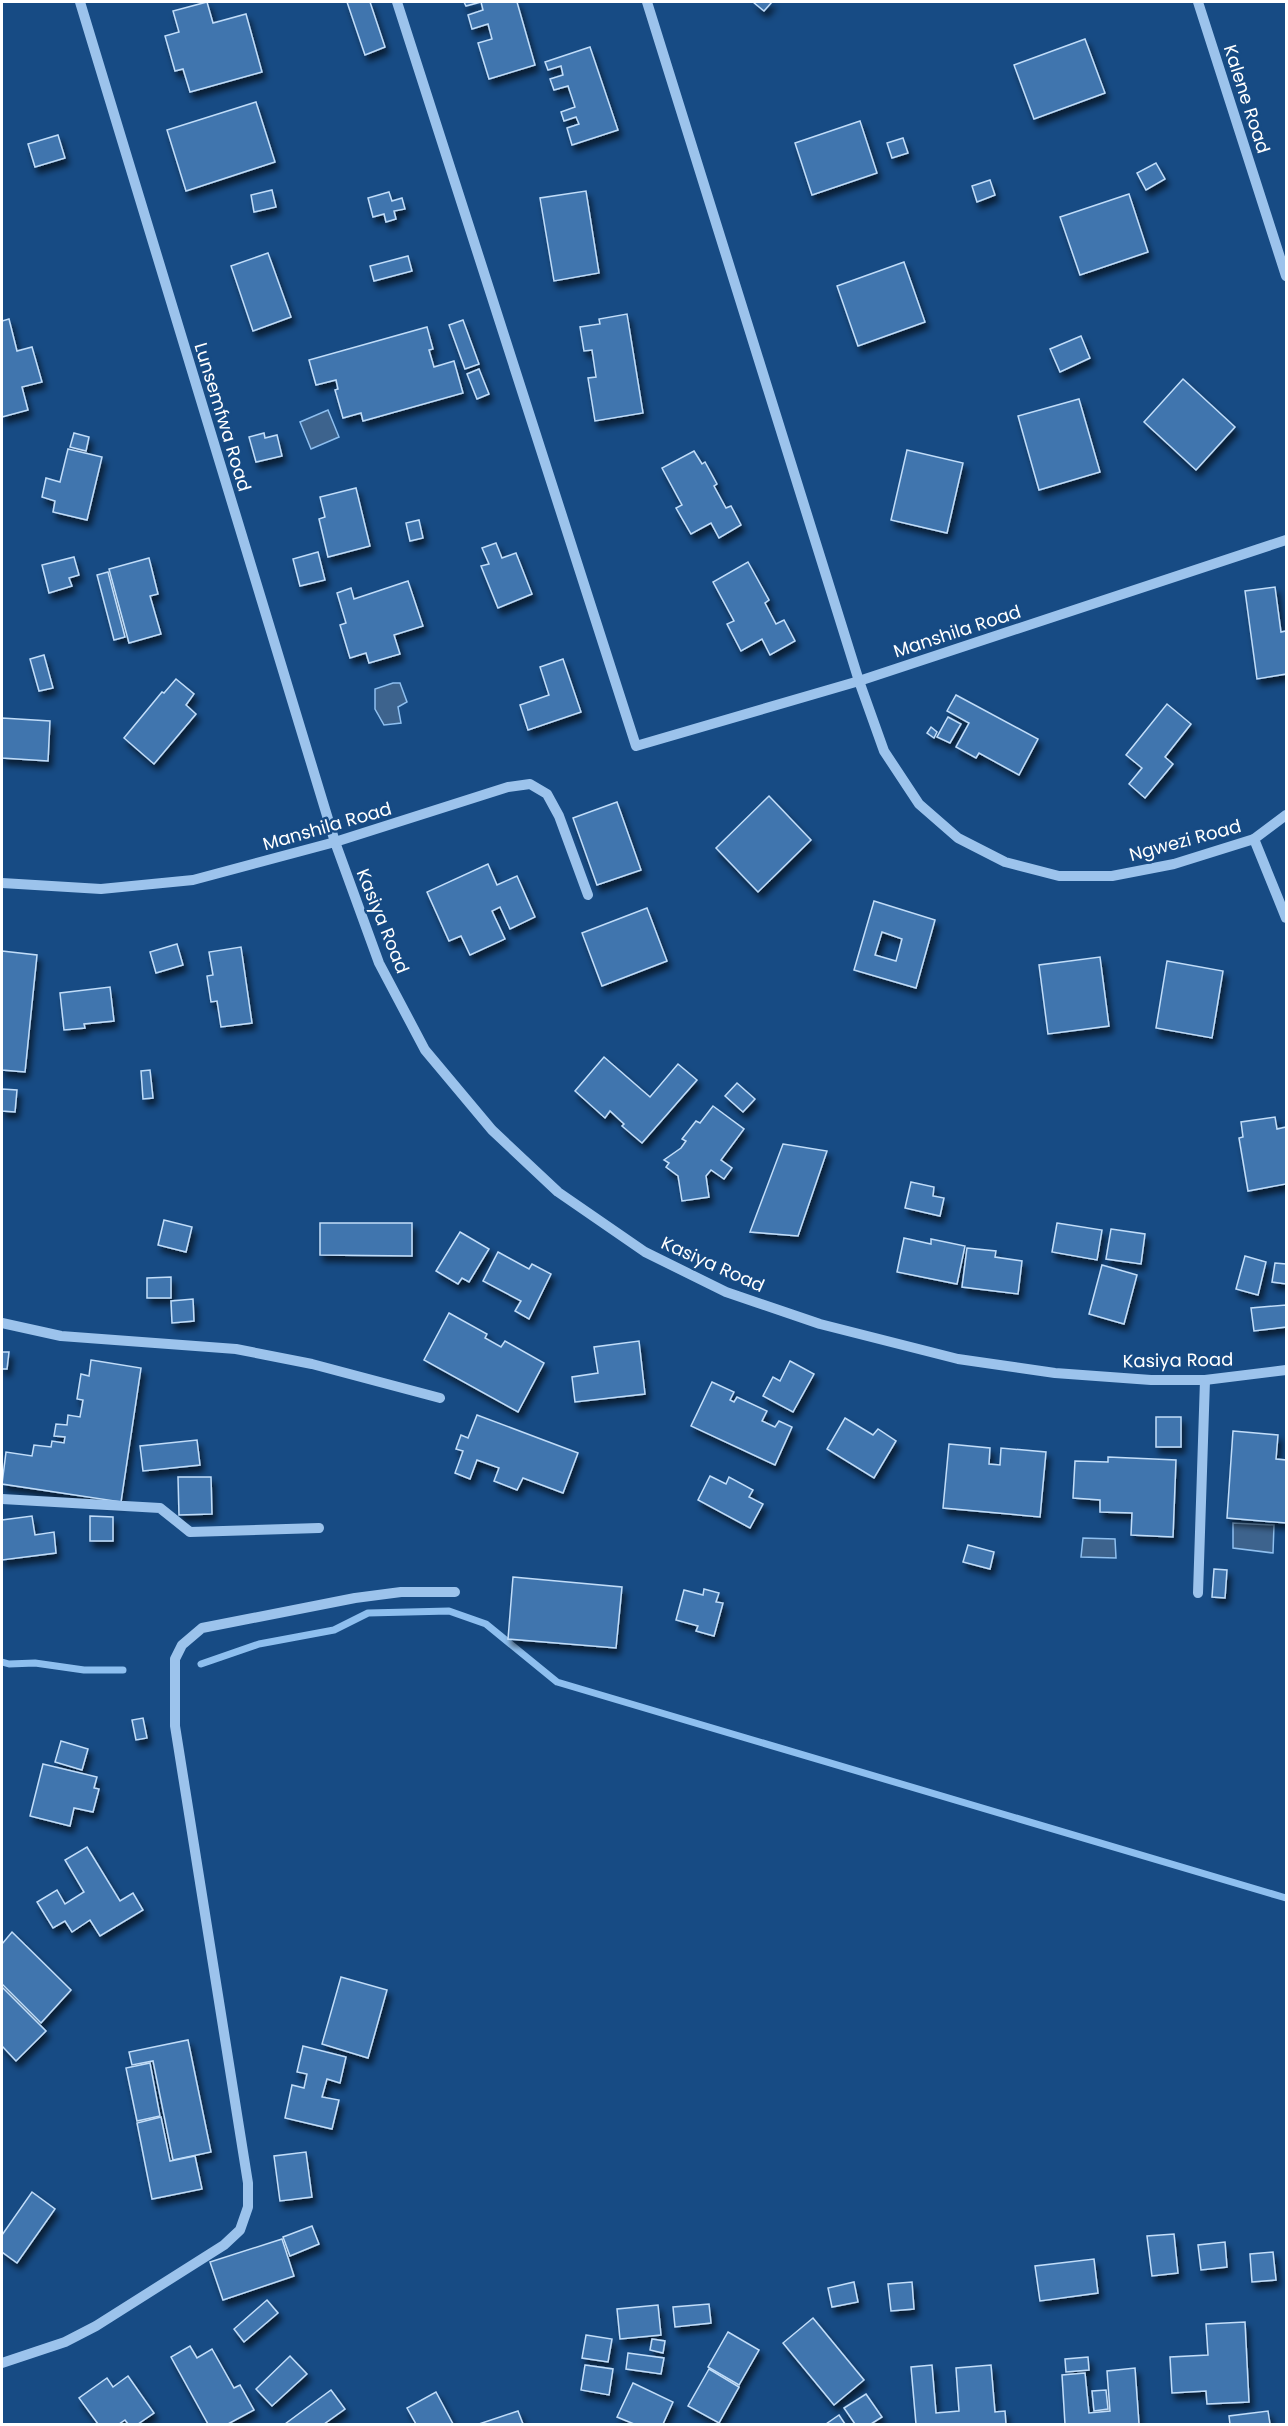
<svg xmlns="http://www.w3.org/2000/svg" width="1288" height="2426" font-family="Poppins,sans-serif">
<defs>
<filter id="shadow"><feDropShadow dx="3.5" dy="6" stdDeviation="3" flood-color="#0009"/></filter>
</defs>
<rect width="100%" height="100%" fill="#174b84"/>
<g fill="#3d638d" stroke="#8ebfef" stroke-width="1.5">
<polygon points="328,410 339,437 311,449 300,422"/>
<polygon points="393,683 400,683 407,702 398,707 401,723 384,725 375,709 375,689"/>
<polygon points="1233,1523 1274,1525 1273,1553 1233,1548"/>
<polygon points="1083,1538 1115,1539 1116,1558 1081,1557"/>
</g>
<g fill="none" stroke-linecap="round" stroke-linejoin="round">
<g stroke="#8ebfef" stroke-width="7">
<polyline points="2,1662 9,1664 35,1663 84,1670 123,1670"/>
<polyline points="201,1664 259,1644 334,1630 368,1613 449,1611 486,1624 557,1682 1286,1898"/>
</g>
</g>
<g fill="#4075ae" stroke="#c1ddf9" stroke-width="1.5" fill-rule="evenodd" filter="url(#shadow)">
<polygon points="207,2 213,23 246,14 262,72 190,92 183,69 175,71 165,36 179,32 173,11"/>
<polygon points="347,2 370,2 385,47 365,55"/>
<polygon points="464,2 517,2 535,65 489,79 478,43 492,39 488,24 472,29 468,15 483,10 481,2 466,6"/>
<polygon points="753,2 772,2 764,11"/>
<polygon points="1085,39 1105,93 1034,119 1014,65"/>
<polygon points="590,47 618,130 572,145 567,128 579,124 576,117 564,121 561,112 575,107 568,86 554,90 550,79 563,75 561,66 548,70 545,62"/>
<polygon points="256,102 275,162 186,191 167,130"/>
<polygon points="860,121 877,173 812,195 795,143"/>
<polygon points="58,135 65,158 35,167 28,144"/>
<polygon points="903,138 908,153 892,158 887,143"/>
<polygon points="1156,163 1165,179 1146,190 1137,173"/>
<polygon points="990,180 995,195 977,202 972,186"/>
<polygon points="272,190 276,207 254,212 251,195"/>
<polygon points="586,191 599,273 554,281 540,198"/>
<polygon points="389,192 392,201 402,198 405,209 394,211 396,219 386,222 384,214 373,217 368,198"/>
<polygon points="1129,194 1148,252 1080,275 1060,217"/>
<polygon points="268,253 291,317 253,331 231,266"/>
<polygon points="408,256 412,271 374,281 370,266"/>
<polygon points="904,262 925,322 858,346 837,286"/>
<polygon points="627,314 643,413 595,421 588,378 596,377 592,350 584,351 580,327 600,324 599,319"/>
<polygon points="9,319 17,351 32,347 42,382 22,387 28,410 2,417 2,321"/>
<polygon points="463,320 479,364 465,369 449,325"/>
<polygon points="427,327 433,349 429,350 434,367 454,361 463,393 363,421 361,413 343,418 335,390 338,389 336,380 316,385 309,360"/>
<polygon points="1081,336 1090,358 1060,372 1050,349"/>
<polygon points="479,369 489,394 477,399 467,374"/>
<polygon points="1183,379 1235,427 1196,470 1144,422"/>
<polygon points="1079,399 1100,472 1039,490 1018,416"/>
<polygon points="74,433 89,437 86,451 70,447"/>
<polygon points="264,433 265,438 277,435 282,456 256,462 249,437"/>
<polygon points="68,449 102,457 87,520 53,512 55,501 42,497 46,478 60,482"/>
<polygon points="907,450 963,463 947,533 891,520"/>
<polygon points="694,451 702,464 705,462 717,484 714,486 726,508 731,506 741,525 719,538 711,523 691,534 676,508 682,505 662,468"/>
<polygon points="356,488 370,546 328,557 319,519 325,517 320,497"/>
<polygon points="419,520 423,538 410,541 406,523"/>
<polygon points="496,543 502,558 516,553 532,594 498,608 481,566 489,564 482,548"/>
<polygon points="318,552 325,580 300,586 293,559"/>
<polygon points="74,557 79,575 69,578 72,586 49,593 42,565"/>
<polygon points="149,558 158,594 150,596 161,634 129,643 109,569"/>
<polygon points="748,562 769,600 765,603 776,624 784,620 795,641 770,655 762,639 741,651 727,624 734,621 713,582"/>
<polygon points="108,572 125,637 114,640 97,575"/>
<polygon points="408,581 423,626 394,635 400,654 369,663 366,653 350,658 340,625 346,623 337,593 351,588 354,599"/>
<polygon points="1275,587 1281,632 1286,631 1286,674 1257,679 1245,591"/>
<polygon points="44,655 53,688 39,691 30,659"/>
<polygon points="563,659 581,712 528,730 520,705 549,695 540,667"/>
<polygon points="176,679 194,694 186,705 196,714 154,764 124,738 162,692 164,693"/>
<polygon points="956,695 1038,739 1019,775 979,753 976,758 956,747 969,723 947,711"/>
<polygon points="1167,704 1191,724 1165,757 1173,764 1145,798 1129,784 1142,768 1126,755"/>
<polygon points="948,717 961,724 950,743 937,737"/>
<polygon points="2,718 50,721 48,761 2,758"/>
<polygon points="931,727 937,732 934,738 927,733"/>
<polygon points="769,796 811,840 758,892 716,848"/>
<polygon points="617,802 641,870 597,885 573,818"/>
<polygon points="488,864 497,885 517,876 535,917 510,929 500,907 492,911 505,939 470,955 461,936 449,941 427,892"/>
<path d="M 874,901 L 935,920 L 916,988 L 854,970 ZM 882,932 L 902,939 L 896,961 L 875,955 Z"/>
<polygon points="647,908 667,961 602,986 582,933"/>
<polygon points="177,944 183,965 156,973 150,952"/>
<polygon points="241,947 252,1023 221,1027 217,1001 211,1002 207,976 213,975 209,952"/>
<polygon points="2,951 37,955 25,1072 2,1070"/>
<polygon points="1100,957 1109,1026 1048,1034 1039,965"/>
<polygon points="1167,961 1223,971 1212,1038 1156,1028"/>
<polygon points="110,987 114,1021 84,1024 85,1028 64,1030 60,993"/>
<polygon points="604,1057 650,1097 678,1064 697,1080 642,1143 622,1126 624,1124 610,1111 605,1118 575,1091"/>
<polygon points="150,1070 153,1098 143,1099 141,1071"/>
<polygon points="737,1083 755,1099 743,1112 725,1096"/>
<polygon points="2,1089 17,1090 15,1112 2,1111"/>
<polygon points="713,1106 744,1129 721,1160 732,1168 724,1179 711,1170 706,1176 709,1197 682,1201 678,1176 666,1167 669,1163 664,1160 681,1148 686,1141 682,1139 696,1121 700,1123"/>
<polygon points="1275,1117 1277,1129 1286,1127 1286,1184 1248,1191 1239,1138 1243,1137 1241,1122"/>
<polygon points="783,1144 827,1151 798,1236 750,1232"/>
<polygon points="911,1182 934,1187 933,1196 944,1198 940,1216 905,1208"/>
<polygon points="164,1220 192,1227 186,1252 158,1245"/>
<polygon points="320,1223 412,1223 412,1256 320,1255"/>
<polygon points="1057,1223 1102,1230 1097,1260 1052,1252"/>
<polygon points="1111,1229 1145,1234 1141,1264 1106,1259"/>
<polygon points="460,1232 489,1249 469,1282 462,1278 458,1284 436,1271"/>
<polygon points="904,1238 931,1244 931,1239 965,1246 957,1284 897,1272"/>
<polygon points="967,1248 996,1251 995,1257 1022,1261 1018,1294 962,1287"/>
<polygon points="498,1252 529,1269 532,1264 551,1274 529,1319 515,1311 521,1301 483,1281"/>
<polygon points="1245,1256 1266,1262 1258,1295 1236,1289"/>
<polygon points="1275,1263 1286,1264 1286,1284 1272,1282"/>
<polygon points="1102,1265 1137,1275 1124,1324 1089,1314"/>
<polygon points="171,1277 171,1298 147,1298 147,1278"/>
<polygon points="193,1299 194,1321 172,1323 171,1301"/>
<polygon points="1286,1305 1286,1327 1254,1331 1251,1308"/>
<polygon points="449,1313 487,1334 485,1338 501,1347 505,1341 544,1363 518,1412 424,1360"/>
<polygon points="639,1341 645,1394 575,1402 572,1377 598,1373 594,1347"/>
<polygon points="2,1352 9,1352 7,1369 2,1369"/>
<polygon points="91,1360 141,1368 121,1502 2,1484 6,1452 32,1456 34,1445 51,1447 52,1441 64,1443 65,1437 54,1436 56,1424 67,1425 68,1415 80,1417 83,1400 77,1399 81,1374 89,1376"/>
<polygon points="790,1361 814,1374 793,1412 763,1396 773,1377 780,1381"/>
<polygon points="712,1382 734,1392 730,1400 734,1402 737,1397 767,1411 762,1421 775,1427 779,1421 792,1427 775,1465 691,1426"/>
<polygon points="477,1415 578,1453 563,1493 523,1478 517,1490 494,1481 499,1468 477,1460 470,1479 455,1473 463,1451 456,1449 461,1435 468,1438"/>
<rect x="1156" y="1417" width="25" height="30"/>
<polygon points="845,1418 873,1435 878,1429 896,1441 874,1478 827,1449"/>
<polygon points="1233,1431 1278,1435 1276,1459 1286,1460 1286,1523 1227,1518"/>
<polygon points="197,1440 200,1465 143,1471 140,1446"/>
<polygon points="949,1444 990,1448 989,1464 1000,1465 1001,1448 1046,1452 1040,1517 943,1508"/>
<polygon points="1108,1457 1176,1460 1173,1537 1131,1535 1132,1513 1100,1512 1100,1500 1073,1498 1075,1461 1108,1462"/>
<polygon points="710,1476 726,1484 729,1477 753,1490 749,1497 763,1504 750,1528 698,1500"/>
<polygon points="178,1477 211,1477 212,1514 179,1515"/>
<polygon points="32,1516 35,1535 54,1532 56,1553 2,1560 2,1520"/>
<polygon points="90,1516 113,1517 113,1541 90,1541"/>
<polygon points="968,1545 994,1552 990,1569 963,1562"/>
<polygon points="1214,1569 1227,1570 1225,1598 1212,1597"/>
<polygon points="513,1577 622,1587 616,1648 508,1639"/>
<polygon points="704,1589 719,1593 716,1602 723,1603 714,1636 696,1631 698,1626 676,1620 684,1590 703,1595"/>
<polygon points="143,1718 147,1738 136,1740 132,1720"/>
<polygon points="61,1741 88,1749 82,1770 55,1762"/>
<polygon points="43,1764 97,1777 94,1788 99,1789 93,1812 74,1808 70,1826 30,1816"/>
<polygon points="87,1847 120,1901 133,1893 143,1910 100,1936 90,1920 72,1932 65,1921 53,1928 37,1902 57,1890 65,1904 84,1892 65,1860"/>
<polygon points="12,1932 71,1990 41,2023 2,1984 2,1944"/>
<polygon points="341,1977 387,1990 368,2058 322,2044"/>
<polygon points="2,1987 46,2031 16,2061 2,2046"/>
<polygon points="188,2040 211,2152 173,2160 153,2061 132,2065 129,2052"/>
<polygon points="303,2046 346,2057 340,2083 327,2079 322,2097 339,2100 332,2129 285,2118 292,2085 304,2088 307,2074 297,2072"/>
<polygon points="150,2063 160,2116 137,2121 126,2068"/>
<polygon points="161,2117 170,2161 195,2156 202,2189 152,2199 137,2123"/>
<polygon points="306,2152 312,2197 280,2201 274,2156"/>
<polygon points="32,2192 55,2209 17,2263 2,2252 2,2235"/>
<polygon points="312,2226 319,2244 290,2256 283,2237"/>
<polygon points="1174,2234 1178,2273 1152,2276 1147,2236"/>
<polygon points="282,2239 294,2276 223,2300 210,2262"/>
<polygon points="1225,2242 1227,2267 1201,2270 1198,2245"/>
<polygon points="1273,2252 1276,2280 1252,2282 1250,2254"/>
<polygon points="1094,2259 1098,2293 1040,2301 1035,2266"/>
<polygon points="854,2282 858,2302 832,2307 828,2288"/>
<polygon points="912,2282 914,2309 891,2311 888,2284"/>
<polygon points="267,2300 278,2313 244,2342 234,2329"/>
<polygon points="709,2304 711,2323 675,2327 673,2307"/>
<polygon points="658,2305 661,2335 620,2339 617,2309"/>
<polygon points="813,2318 864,2380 834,2405 783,2343"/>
<polygon points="1245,2322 1249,2402 1207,2404 1206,2391 1172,2393 1170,2357 1208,2355 1206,2324"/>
<polygon points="728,2332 759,2350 739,2385 708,2367"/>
<polygon points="586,2335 612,2339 608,2362 582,2358"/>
<polygon points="652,2339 665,2341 663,2353 650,2350"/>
<polygon points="190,2346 197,2358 212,2349 234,2388 240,2385 254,2410 228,2424 208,2424 171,2357"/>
<polygon points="628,2353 664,2358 661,2374 626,2369"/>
<polygon points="290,2356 307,2374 272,2406 256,2389"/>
<polygon points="1088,2357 1089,2370 1066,2372 1065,2359"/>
<polygon points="585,2365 613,2369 609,2395 581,2390"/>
<polygon points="932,2365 936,2413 959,2411 956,2368 991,2365 995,2412 1005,2411 1006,2424 916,2424 911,2367"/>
<polygon points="1135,2368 1139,2424 1065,2424 1062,2375 1085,2373 1089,2413 1110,2411 1107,2371"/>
<polygon points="709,2369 739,2387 719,2423 688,2406"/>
<polygon points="128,2376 154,2413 138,2424 128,2424 125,2420 119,2424 98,2424 79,2398 107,2378 113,2387"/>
<polygon points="633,2383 673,2402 663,2424 634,2424 617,2417"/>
<polygon points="331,2390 345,2409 324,2424 285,2424"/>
<polygon points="1106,2390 1108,2409 1094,2411 1092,2391"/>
<polygon points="436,2392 453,2424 416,2424 407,2408"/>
<polygon points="866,2394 882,2417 871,2424 855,2424 844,2408"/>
<polygon points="518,2411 523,2424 479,2424"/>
<polygon points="1268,2411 1270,2424 1230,2424 1229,2416"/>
<polygon points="839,2415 845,2424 826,2424"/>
</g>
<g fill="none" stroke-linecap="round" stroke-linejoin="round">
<g stroke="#9cc3ec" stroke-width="10">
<polyline points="80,2 335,842 379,963 425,1050 492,1130 558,1192 645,1252 726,1292 820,1324 958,1359 1055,1373 1151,1380 1205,1380 1286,1370"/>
<polyline points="397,2 636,746 859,681 1286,540"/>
<polyline points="647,2 859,681 884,751 919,804 958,838 1005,862 1059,876 1112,876 1174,864 1254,839 1286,815"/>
<polyline points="1198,2 1286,276"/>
<polyline points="1254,839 1286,918"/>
<polyline points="2,883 101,889 193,880 335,842 508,787 530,784 547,794 559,816 588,895"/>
<polyline points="2,1323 61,1336 236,1349 312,1364 440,1398"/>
<polyline points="2,1499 160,1508 190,1532 319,1528"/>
<polyline points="1198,1593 1205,1380"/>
<polyline points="2,2363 65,2342 96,2326 224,2245 240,2230 248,2207 248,2183 175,1726 175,1659 182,1645 202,1628 355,1598 401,1592 455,1592"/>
</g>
</g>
<g text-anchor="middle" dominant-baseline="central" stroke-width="5" stroke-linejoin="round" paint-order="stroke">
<g font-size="18" fill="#fff" stroke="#174b84">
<text transform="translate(1247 99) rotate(72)">Kalene Road</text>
<text transform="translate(223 417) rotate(73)">Lunsemfwa Road</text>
<text transform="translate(957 631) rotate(-18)">Manshila Road</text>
<text transform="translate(327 826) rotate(-16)">Manshila Road</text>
<text transform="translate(1185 840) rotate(-15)">Ngwezi Road</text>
<text transform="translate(383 921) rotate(68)">Kasiya Road</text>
<text transform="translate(713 1264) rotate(24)">Kasiya Road</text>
<text transform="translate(1178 1360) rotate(-1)">Kasiya Road</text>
</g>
</g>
<rect width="1288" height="2426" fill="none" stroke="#ffffff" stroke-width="6"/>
</svg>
